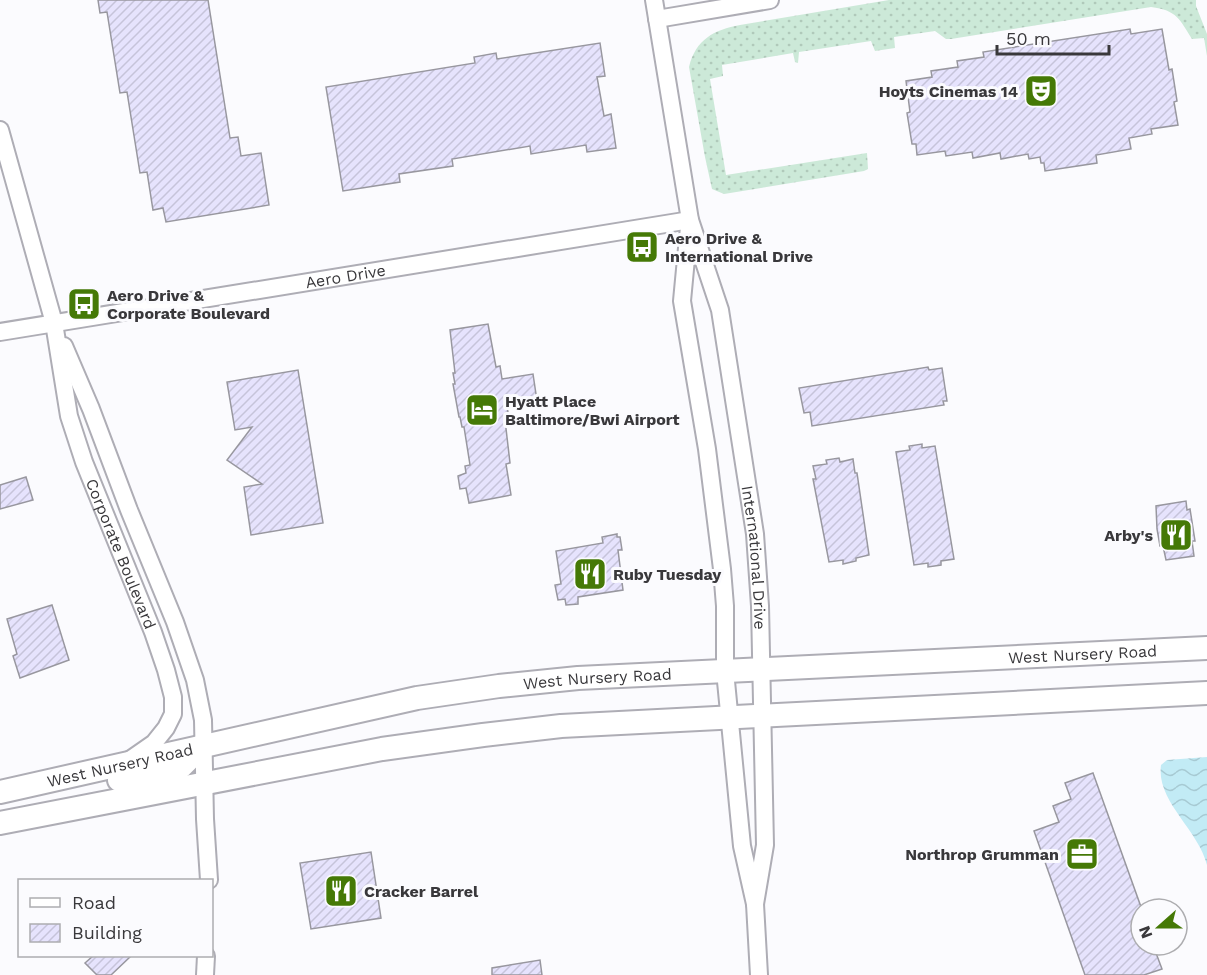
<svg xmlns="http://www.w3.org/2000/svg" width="1207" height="975" font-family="'Work Sans',sans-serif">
<defs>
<pattern id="grass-dots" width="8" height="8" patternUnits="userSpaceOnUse" patternTransform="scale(1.5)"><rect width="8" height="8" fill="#cce9d8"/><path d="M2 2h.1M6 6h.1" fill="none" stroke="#b0c9ba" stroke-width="1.8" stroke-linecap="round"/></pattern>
<pattern id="water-waves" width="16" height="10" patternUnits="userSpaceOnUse" patternTransform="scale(1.5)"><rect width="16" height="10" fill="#c2ebf5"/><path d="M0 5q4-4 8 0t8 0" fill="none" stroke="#a7cad3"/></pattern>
<pattern id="building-hatch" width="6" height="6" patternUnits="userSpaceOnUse" patternTransform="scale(1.5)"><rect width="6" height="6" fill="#e6e3fd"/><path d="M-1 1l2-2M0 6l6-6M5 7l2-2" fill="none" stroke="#c6c4da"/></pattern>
</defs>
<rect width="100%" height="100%" fill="#fbfbfe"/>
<path fill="url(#grass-dots)" d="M 889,0 L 1196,0 L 1196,6 L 1207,34 L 1207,56 L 1204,38 L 1192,39 C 1180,20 1177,10 1151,7 L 951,39 L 946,39 L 935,31 L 894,37 L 895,48 L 875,51 L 871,41 L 799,52 L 798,63 L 795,62 L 793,53 L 722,65 L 723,76 L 710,79 L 726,175 L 867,153 L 868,169 L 864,171 L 724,194 L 712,189 L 705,157 L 689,67 C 696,39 714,30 740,25 Z"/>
<path fill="url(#water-waves)" d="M 1207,757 L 1207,865 C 1198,829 1156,801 1161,765 L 1167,760 Z"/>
<g fill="url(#building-hatch)" stroke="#98979f" stroke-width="1.5">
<polygon points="98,0 208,0 230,138 238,137 241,156 261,153 269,205 166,222 163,208 153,210 147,172 140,173 127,92 120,93 107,12 100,13"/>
<polygon points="1130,29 1131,34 1162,29 1169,70 1172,69 1177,101 1174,102 1178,125 1151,129 1152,134 1129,138 1131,149 1096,155 1097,163 1045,171 1044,163 1041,163 1040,157 1029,159 1028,154 1001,159 1000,153 973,158 972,152 946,156 945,151 917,155 916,144 912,144 907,113 910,112 906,81 932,77 931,71 958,67 957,61 984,57 983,52"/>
<polygon points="600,43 605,76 597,77 604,116 611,114 616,148 587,152 586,145 531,154 530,146 452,159 453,166 399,174 400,182 343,191 326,87 475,63 474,57 496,53 497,59"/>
<polygon points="488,324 496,367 500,366 502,379 533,374 537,401 507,406 509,419 505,420 510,463 506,464 511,495 469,503 466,488 460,489 458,476 466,473 465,466 470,465 464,427 462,427 460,417 459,417 453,384 455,384 453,373 455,373 450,330"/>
<polygon points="928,367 929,370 942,368 947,401 943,401 944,405 812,426 810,412 804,413 799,388"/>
<polygon points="298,370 323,523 251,535 244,487 262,484 227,460 252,427 235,430 227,382"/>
<polygon points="922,444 922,448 935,446 954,559 941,561 941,565 928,567 928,563 914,565 896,452 910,450 909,446"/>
<polygon points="839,458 840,462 853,459 855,473 857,473 869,555 856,558 856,561 843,564 843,560 829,562 813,479 816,479 813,466 827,464 826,460"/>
<polygon points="26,477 33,500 0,509 0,485"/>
<polygon points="1186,501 1187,510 1190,509 1195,541 1192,541 1194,556 1166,560 1163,546 1160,546 1157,529 1156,506"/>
<polygon points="617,534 617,537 620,537 622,550 618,550 623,590 578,597 578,604 566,605 565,599 558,600 555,585 561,584 556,551 603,543 602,537"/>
<polygon points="52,605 69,660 20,678 13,656 17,654 7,619"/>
<polygon points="1093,773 1141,907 1141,945 1153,945 1162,969 1144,975 1085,975 1034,831 1059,822 1053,806 1071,799 1065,783"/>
<polygon points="371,852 381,918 311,929 300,863"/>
<polygon points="93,956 131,956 111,975 97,975 85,963"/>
<polygon points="540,960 542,975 492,975 492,968"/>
</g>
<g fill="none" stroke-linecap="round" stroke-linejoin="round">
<g stroke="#aeadb5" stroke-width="20">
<g id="street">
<path id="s1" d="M 654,0 L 690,220 L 720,310 L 755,534 L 760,606 L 765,845 L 755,904"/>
<polyline points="657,19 770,0"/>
<path id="s2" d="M 0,130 L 54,323 L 69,416 L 84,462 L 153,632 L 166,670 L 173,697 L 173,714 L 166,728 L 154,743 L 131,759"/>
<polyline points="689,227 682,301 707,449 722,569 725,606 725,671 742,846 755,904 759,975"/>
<path id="s3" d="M 0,332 L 690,220"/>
<polyline points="64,346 91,409 129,510 175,622 195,680 203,720 205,819 209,880"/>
<polyline points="205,975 206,956"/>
</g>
</g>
<g stroke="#aeadb5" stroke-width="26">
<g id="secondary">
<polyline points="119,780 181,767 203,745"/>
<path id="s4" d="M 0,792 L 417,698 L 499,686 L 578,678 L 1207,648"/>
<polyline points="0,823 382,749 483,735 561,726 1207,693"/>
</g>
</g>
<use href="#street" stroke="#fff" stroke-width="16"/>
<use href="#secondary" stroke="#fff" stroke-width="22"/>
</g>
<defs>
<g id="theatre-square" transform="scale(1.725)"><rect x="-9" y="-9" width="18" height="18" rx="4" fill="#457906" stroke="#fbfbfe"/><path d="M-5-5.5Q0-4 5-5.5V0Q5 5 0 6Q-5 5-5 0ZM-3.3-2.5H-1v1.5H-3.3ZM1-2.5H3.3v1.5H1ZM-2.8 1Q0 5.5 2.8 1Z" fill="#fff"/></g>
<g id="bus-square" transform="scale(1.725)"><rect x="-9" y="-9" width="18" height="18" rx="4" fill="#457906" stroke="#fbfbfe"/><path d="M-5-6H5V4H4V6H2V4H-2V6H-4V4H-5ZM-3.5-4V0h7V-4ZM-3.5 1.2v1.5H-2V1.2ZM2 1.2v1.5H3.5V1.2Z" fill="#fff"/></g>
<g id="hotel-square" transform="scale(1.725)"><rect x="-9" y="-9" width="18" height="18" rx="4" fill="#457906" stroke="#fbfbfe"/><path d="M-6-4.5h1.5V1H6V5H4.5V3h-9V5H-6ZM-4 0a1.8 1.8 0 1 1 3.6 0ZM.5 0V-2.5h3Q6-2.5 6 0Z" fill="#fff"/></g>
<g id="restaurant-square" transform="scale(1.725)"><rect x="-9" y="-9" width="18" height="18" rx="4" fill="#457906" stroke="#fbfbfe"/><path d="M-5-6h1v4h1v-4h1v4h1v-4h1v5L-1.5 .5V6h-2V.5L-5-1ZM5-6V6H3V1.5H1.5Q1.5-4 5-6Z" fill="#fff"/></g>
<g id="office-square" transform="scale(1.725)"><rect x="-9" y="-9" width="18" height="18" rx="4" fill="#457906" stroke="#fbfbfe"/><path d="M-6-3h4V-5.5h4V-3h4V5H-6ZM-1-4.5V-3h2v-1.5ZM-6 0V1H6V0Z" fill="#fff"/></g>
</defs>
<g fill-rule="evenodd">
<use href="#theatre-square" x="1041" y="91"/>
<use href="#bus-square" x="642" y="247"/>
<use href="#bus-square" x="84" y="304"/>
<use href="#hotel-square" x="482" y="410"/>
<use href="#restaurant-square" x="1176" y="535"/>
<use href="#restaurant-square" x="590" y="574"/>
<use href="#office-square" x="1082" y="854"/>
<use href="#restaurant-square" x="341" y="891"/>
</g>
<g text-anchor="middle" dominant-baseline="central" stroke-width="6" stroke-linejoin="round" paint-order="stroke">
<g font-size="16" font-weight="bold" fill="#39383b" stroke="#fbfbfe" text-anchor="start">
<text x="1018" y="91" text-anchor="end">Hoyts Cinemas 14</text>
<text x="665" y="238">Aero Drive &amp;<tspan x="665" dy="18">International Drive</tspan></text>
<text x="107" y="295">Aero Drive &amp;<tspan x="107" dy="18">Corporate Boulevard</tspan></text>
<text x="505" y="401">Hyatt Place<tspan x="505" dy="18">Baltimore/Bwi Airport</tspan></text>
<text x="1153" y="535" text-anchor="end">Arby's</text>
<text x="613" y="574">Ruby Tuesday</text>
<text x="1059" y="854" text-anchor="end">Northrop Grumman</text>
<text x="364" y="891">Cracker Barrel</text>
</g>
<g font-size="16" fill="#39383b" stroke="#fbfbfe">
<text stroke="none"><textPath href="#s3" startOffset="350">Aero Drive</textPath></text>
<text stroke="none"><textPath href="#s2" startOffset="442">Corporate Boulevard</textPath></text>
<text stroke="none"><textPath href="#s1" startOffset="568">International Drive</textPath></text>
<text stroke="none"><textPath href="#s4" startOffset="1095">West Nursery Road</textPath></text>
<text stroke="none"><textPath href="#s4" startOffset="609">West Nursery Road</textPath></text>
<text stroke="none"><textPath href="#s4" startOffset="123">West Nursery Road</textPath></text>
</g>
</g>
<rect x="18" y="879" width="195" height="78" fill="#fbfbfe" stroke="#adadb0" stroke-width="1.5"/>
<rect x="30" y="898" width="30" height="9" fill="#ffffff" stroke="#adadb0" stroke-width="1.5"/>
<text x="72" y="909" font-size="18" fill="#39383b">Road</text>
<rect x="30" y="924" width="30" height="18" fill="url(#building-hatch)" stroke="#adadb0" stroke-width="1.5"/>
<text x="72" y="939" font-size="18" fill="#39383b">Building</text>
<g transform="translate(1159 927) rotate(249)"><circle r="28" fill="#fbfbfe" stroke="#adadb0" stroke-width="1.5"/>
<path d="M0-4.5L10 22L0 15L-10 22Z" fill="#457906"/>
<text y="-9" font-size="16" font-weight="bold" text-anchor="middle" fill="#39383b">N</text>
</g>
<path d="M997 45v9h112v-9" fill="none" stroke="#39383b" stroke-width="3"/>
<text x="1006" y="45" font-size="18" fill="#39383b" stroke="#fbfbfe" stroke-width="4.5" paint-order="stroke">50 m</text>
</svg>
